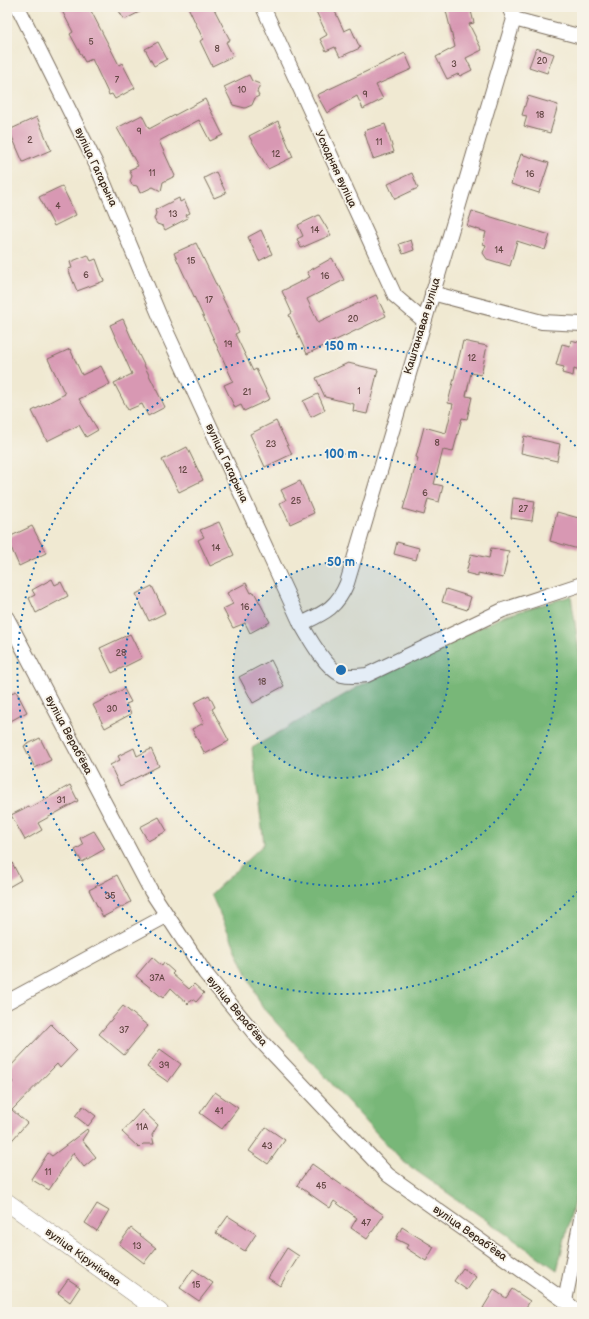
<svg xmlns="http://www.w3.org/2000/svg" width="589" height="1319" font-family="'Balsamiq Sans',sans-serif">
<rect width="100%" height="100%" fill="#f7f3e8"/>
<filter id="ink" filterUnits="userSpaceOnUse"><feTurbulence type="fractalNoise" baseFrequency=".025" numOctaves="2"/><feDisplacementMap in="SourceGraphic" scale="8" xChannelSelector="R" yChannelSelector="G"/><feConvolveMatrix kernelMatrix="1 2 1 2 8 2 1 2 1" color-interpolation-filters="sRGB"/></filter>
<filter id="wash" filterUnits="userSpaceOnUse"><feTurbulence type="fractalNoise" baseFrequency=".012" numOctaves="4" result="noise"/><feDisplacementMap in="SourceGraphic" scale="16" xChannelSelector="R" yChannelSelector="G"/><feGaussianBlur stdDeviation="0.9" result="paint"/><feColorMatrix in="noise" values="0 0 0 0 0 0 0 0 0 0 0 0 0 0 0 0 0 1.4 0 .05"/><feComposite in="paint" operator="in"/></filter>
<g filter="url(#wash)">
<rect width="100%" height="100%" fill="#f0e9d2"/>
<polygon fill="#78b778" stroke="#5a704b" points="571,596 580,657 582,657 582,1170 557,1270 401,1160 262,1007 211,894 264,844 252,748 363,684 504,616"/>
<g id="blocks">
<g fill="#d898b3">
<polygon points="60,7 89,7 119,65 122,63 135,88 115,99 112,94 109,95 92,59 85,62 70,34 73,32"/>
<polygon points="117,7 149,7 124,20"/>
<polygon points="188,7 213,7 230,40 226,42 233,56 212,66 200,41 203,39"/>
<polygon points="314,7 333,7 344,31 351,28 360,48 340,57 335,47 326,51 320,39 327,35"/>
<polygon points="445,7 470,7 474,23 469,24 482,50 466,58 472,70 460,76 458,74 447,79 436,57 455,47"/>
<polygon points="158,42 167,59 154,66 145,49"/>
<polygon points="536,48 554,54 547,73 529,67"/>
<polygon points="405,53 412,69 376,85 383,99 363,109 357,96 327,113 317,95"/>
<polygon points="249,75 252,81 260,84 257,92 259,96 255,98 252,105 245,108 233,105 224,87"/>
<polygon points="528,96 558,105 550,133 524,126 527,116 522,115"/>
<polygon points="205,99 223,135 210,141 199,120 159,141 175,176 163,182 161,191 153,187 140,193 137,186 132,185 130,181 132,176 129,170 138,166 117,128 142,115 149,129"/>
<polygon points="37,117 51,150 23,162 9,130"/>
<polygon points="278,121 293,157 268,169 249,136"/>
<polygon points="385,124 394,152 373,159 364,131"/>
<polygon points="521,154 549,163 539,193 511,184"/>
<polygon points="216,172 226,193 214,198 204,178"/>
<polygon points="412,173 418,188 395,199 388,184"/>
<polygon points="62,186 76,215 54,226 39,197"/>
<polygon points="179,198 180,202 184,200 190,213 186,215 188,218 165,230 163,226 157,224 154,219 156,213 155,210"/>
<polygon points="472,211 550,235 545,250 517,241 510,266 487,259 483,253 486,245 483,244 486,232 467,226"/>
<polygon points="319,215 331,235 301,248 297,239 303,236 298,225"/>
<polygon points="261,230 272,254 259,261 248,237"/>
<polygon points="411,240 414,250 403,254 399,244"/>
<polygon points="196,243 239,332 235,334 253,371 256,369 270,399 244,411 241,405 235,408 224,385 233,381 174,253"/>
<polygon points="88,255 91,261 96,259 104,281 77,291 68,269 72,268 70,262"/>
<polygon points="332,258 344,280 307,299 318,322 376,295 386,316 307,354 289,315 292,313 282,291 310,277 307,272"/>
<polygon points="123,319 137,351 165,407 148,416 142,404 128,410 114,383 132,374 110,325"/>
<polygon points="571,340 582,343 582,372 574,369 573,376 562,373 564,367 556,365 562,344 570,346"/>
<polygon points="463,341 487,346 481,375 471,373 466,396 472,397 467,419 462,418 453,452 443,450 434,484 443,486 439,502 428,499 424,515 403,509 418,458 416,457 424,427 446,433 453,404 448,403"/>
<polygon points="70,349 82,375 101,366 110,384 79,399 98,430 86,437 79,425 47,441 32,411 65,394 48,359"/>
<polygon points="348,363 378,370 367,414 353,411 354,404 325,397 316,378"/>
<polygon points="318,394 325,410 311,417 303,401"/>
<polygon points="276,421 292,454 265,467 250,434"/>
<polygon points="524,436 560,444 557,461 521,453"/>
<polygon points="187,447 203,480 179,492 162,460"/>
<polygon points="300,481 314,513 290,524 280,503 286,500 281,490"/>
<polygon points="513,498 535,501 532,521 511,518"/>
<polygon points="557,512 582,519 582,534 578,549 550,541"/>
<polygon points="219,522 234,555 210,566 198,540 204,537 200,530"/>
<polygon points="32,526 46,553 19,566 7,538"/>
<polygon points="397,542 419,548 416,560 394,554"/>
<polygon points="491,548 509,551 503,578 478,573 478,576 466,573 471,554 489,558"/>
<polygon points="52,579 55,585 61,582 68,596 36,613 29,598 35,595 32,590"/>
<polygon points="246,583 251,593 254,592 270,622 250,633 245,623 233,628 223,609 233,604 227,593"/>
<polygon points="152,586 165,613 149,621 136,594"/>
<polygon points="446,589 471,597 467,610 442,602"/>
<polygon points="130,634 142,658 112,673 100,648"/>
<polygon points="271,660 284,686 253,703 239,677"/>
<polygon points="124,689 131,702 126,704 131,714 105,728 93,705"/>
<polygon points="16,691 27,712 7,723 7,695"/>
<polygon points="209,695 215,707 212,709 229,741 205,754 192,729 204,723 194,703"/>
<polygon points="40,738 51,760 35,768 24,746"/>
<polygon points="134,748 137,756 151,749 159,766 120,786 110,765 120,760 118,756"/>
<polygon points="70,785 78,801 38,823 42,830 25,840 11,815 29,806 30,808"/>
<polygon points="159,817 167,831 148,841 140,827"/>
<polygon points="94,831 105,849 82,862 75,850 83,845 80,838"/>
<polygon points="7,853 21,880 7,888"/>
<polygon points="117,875 131,902 103,917 89,890"/>
<polygon points="152,957 162,966 164,963 174,972 172,974 189,989 194,984 204,993 196,1002 192,999 188,1004 171,988 163,998 136,976"/>
<polygon points="123,1006 148,1026 124,1055 99,1034"/>
<polygon points="51,1024 77,1050 60,1068 57,1064 12,1110 27,1123 7,1146 7,1088 13,1082 7,1076 7,1070"/>
<polygon points="160,1049 181,1064 168,1082 147,1067"/>
<polygon points="215,1092 238,1108 222,1129 200,1113"/>
<polygon points="83,1106 96,1116 88,1126 75,1116"/>
<polygon points="142,1110 158,1125 152,1135 154,1144 143,1144 139,1148 122,1132"/>
<polygon points="266,1127 285,1140 268,1164 249,1151"/>
<polygon points="87,1129 88,1131 82,1140 96,1157 84,1167 73,1153 49,1190 31,1179 48,1153 52,1156"/>
<polygon points="312,1164 384,1215 367,1239 351,1228 357,1218 334,1201 330,1208 297,1185"/>
<polygon points="97,1204 109,1211 97,1231 85,1223"/>
<polygon points="228,1216 256,1234 245,1251 216,1233"/>
<polygon points="402,1227 434,1247 426,1261 406,1248 408,1245 396,1239"/>
<polygon points="131,1228 156,1248 144,1263 119,1244"/>
<polygon points="287,1248 299,1256 280,1286 268,1278"/>
<polygon points="463,1268 476,1277 467,1290 454,1281"/>
<polygon points="193,1269 213,1283 199,1301 180,1288"/>
<polygon points="68,1279 80,1287 70,1302 58,1293"/>
<polygon points="512,1289 530,1301 523,1312 489,1312 483,1308 494,1290 506,1298"/>
</g>
</g>
</g>
<g filter="url(#ink)">
<use href="#blocks" fill-opacity="0" stroke="#7a6d5d" stroke-width="1"/>
<g fill="none" stroke-linecap="round" stroke-linejoin="round">
<g stroke="#7a6d5d" stroke-width="16">
<g id="minor">
<path d="M 18,7 L 96,164 L 163,324 L 301,624 C 309,638 326,669 342,675 C 350,677 359,676 367,675 L 503,610 L 582,584"/>
<polyline points="263,7 395,296 423,320"/>
<polyline points="514,19 582,37"/>
<polyline points="432,293 542,322 582,324"/>
<polyline points="7,618 151,891 205,973 259,1039 388,1175 565,1301 577,1312"/>
<path d="M 301,624 C 324,613 337,608 347,583 L 514,19 L 509,7"/>
<polyline points="7,1002 166,916"/>
<polyline points="565,1301 582,1214"/>
</g>
</g>
<g stroke="#7a6d5d" stroke-width="18">
<polyline id="tertiary" points="7,1202 160,1312"/>
</g>
<use href="#minor" stroke="#fff" stroke-width="14"/>
<use href="#tertiary" stroke="#fff" stroke-width="17"/>
</g>
</g>
<circle cx="341" cy="670" r="108" fill="#1f6fb2" fill-opacity=".12"/>
<g fill="none" stroke="#1f6fb2" stroke-width="2" stroke-dasharray="2 4">
<circle cx="341" cy="670" r="108"/>
<circle cx="341" cy="670" r="216"/>
<path d="M582 887A324 324 0 1 1 582 453"/>
</g>
<g text-anchor="middle" dominant-baseline="central" stroke-width="3.5" stroke-linejoin="round" paint-order="stroke">
<g font-size="9" fill="#624643">
<text x="91" y="42">5</text>
<text x="217" y="49">8</text>
<text x="542" y="61">20</text>
<text x="454" y="64">3</text>
<text x="117" y="80">7</text>
<text x="242" y="90">10</text>
<text x="365" y="94">9</text>
<text x="540" y="115">18</text>
<text x="139" y="131">9</text>
<text x="30" y="140">2</text>
<text x="379" y="142">11</text>
<text x="276" y="154">12</text>
<text x="152" y="173">11</text>
<text x="530" y="174">16</text>
<text x="58" y="206">4</text>
<text x="173" y="214">13</text>
<text x="315" y="230">14</text>
<text x="499" y="250">14</text>
<text x="191" y="261">15</text>
<text x="86" y="275">6</text>
<text x="325" y="276">16</text>
<text x="209" y="300">17</text>
<text x="353" y="319">20</text>
<text x="228" y="344">19</text>
<text x="472" y="358">12</text>
<text x="359" y="391">1</text>
<text x="247" y="392">21</text>
<text x="437" y="443">8</text>
<text x="271" y="444">23</text>
<text x="183" y="470">12</text>
<text x="425" y="493">6</text>
<text x="296" y="501">25</text>
<text x="523" y="509">27</text>
<text x="216" y="548">14</text>
<text x="245" y="607">16</text>
<text x="121" y="653">28</text>
<text x="262" y="682">18</text>
<text x="112" y="709">30</text>
<text x="61" y="800">31</text>
<text x="110" y="896">35</text>
<text x="157" y="978">37А</text>
<text x="124" y="1030">37</text>
<text x="164" y="1065">39</text>
<text x="219" y="1111">41</text>
<text x="142" y="1127">11А</text>
<text x="267" y="1146">43</text>
<text x="48" y="1172">11</text>
<text x="321" y="1186">45</text>
<text x="366" y="1223">47</text>
<text x="137" y="1246">13</text>
<text x="196" y="1285">15</text>
</g>
<g font-size="11" fill="#3b2a1e" stroke="#f7f3e8">
<text transform="translate(96 167) rotate(65)">вуліца Гагарына</text>
<text transform="translate(336 169) rotate(65)">Усходняя вуліца</text>
<text transform="translate(422 326) rotate(-73)">Каштанавая вуліца</text>
<text transform="translate(227 463) rotate(65)">вуліца Гагарына</text>
<text transform="translate(69 735) rotate(62)">вуліца Верабʼёва</text>
<text transform="translate(237 1011) rotate(50)">вуліца Верабʼёва</text>
<text transform="translate(470 1233) rotate(35)">вуліца Верабʼёва</text>
<text transform="translate(83 1257) rotate(36)">вуліца Кірунікава</text>
</g>
</g>
<circle cx="341" cy="670" r="6" fill="#1f6fb2" stroke="#f7f3e8" stroke-width="2"/>
<g font-size="12" text-anchor="middle" font-weight="bold" fill="#1f6fb2" stroke="#f7f3e8" stroke-width="3.5" stroke-linejoin="round" paint-order="stroke">
<text x="341" y="350">150 m</text>
<text x="341" y="458">100 m</text>
<text x="341" y="566">50 m</text>
</g>
<rect width="589" height="1319" fill="none" stroke="#f7f3e8" stroke-width="24"/>
</svg>
